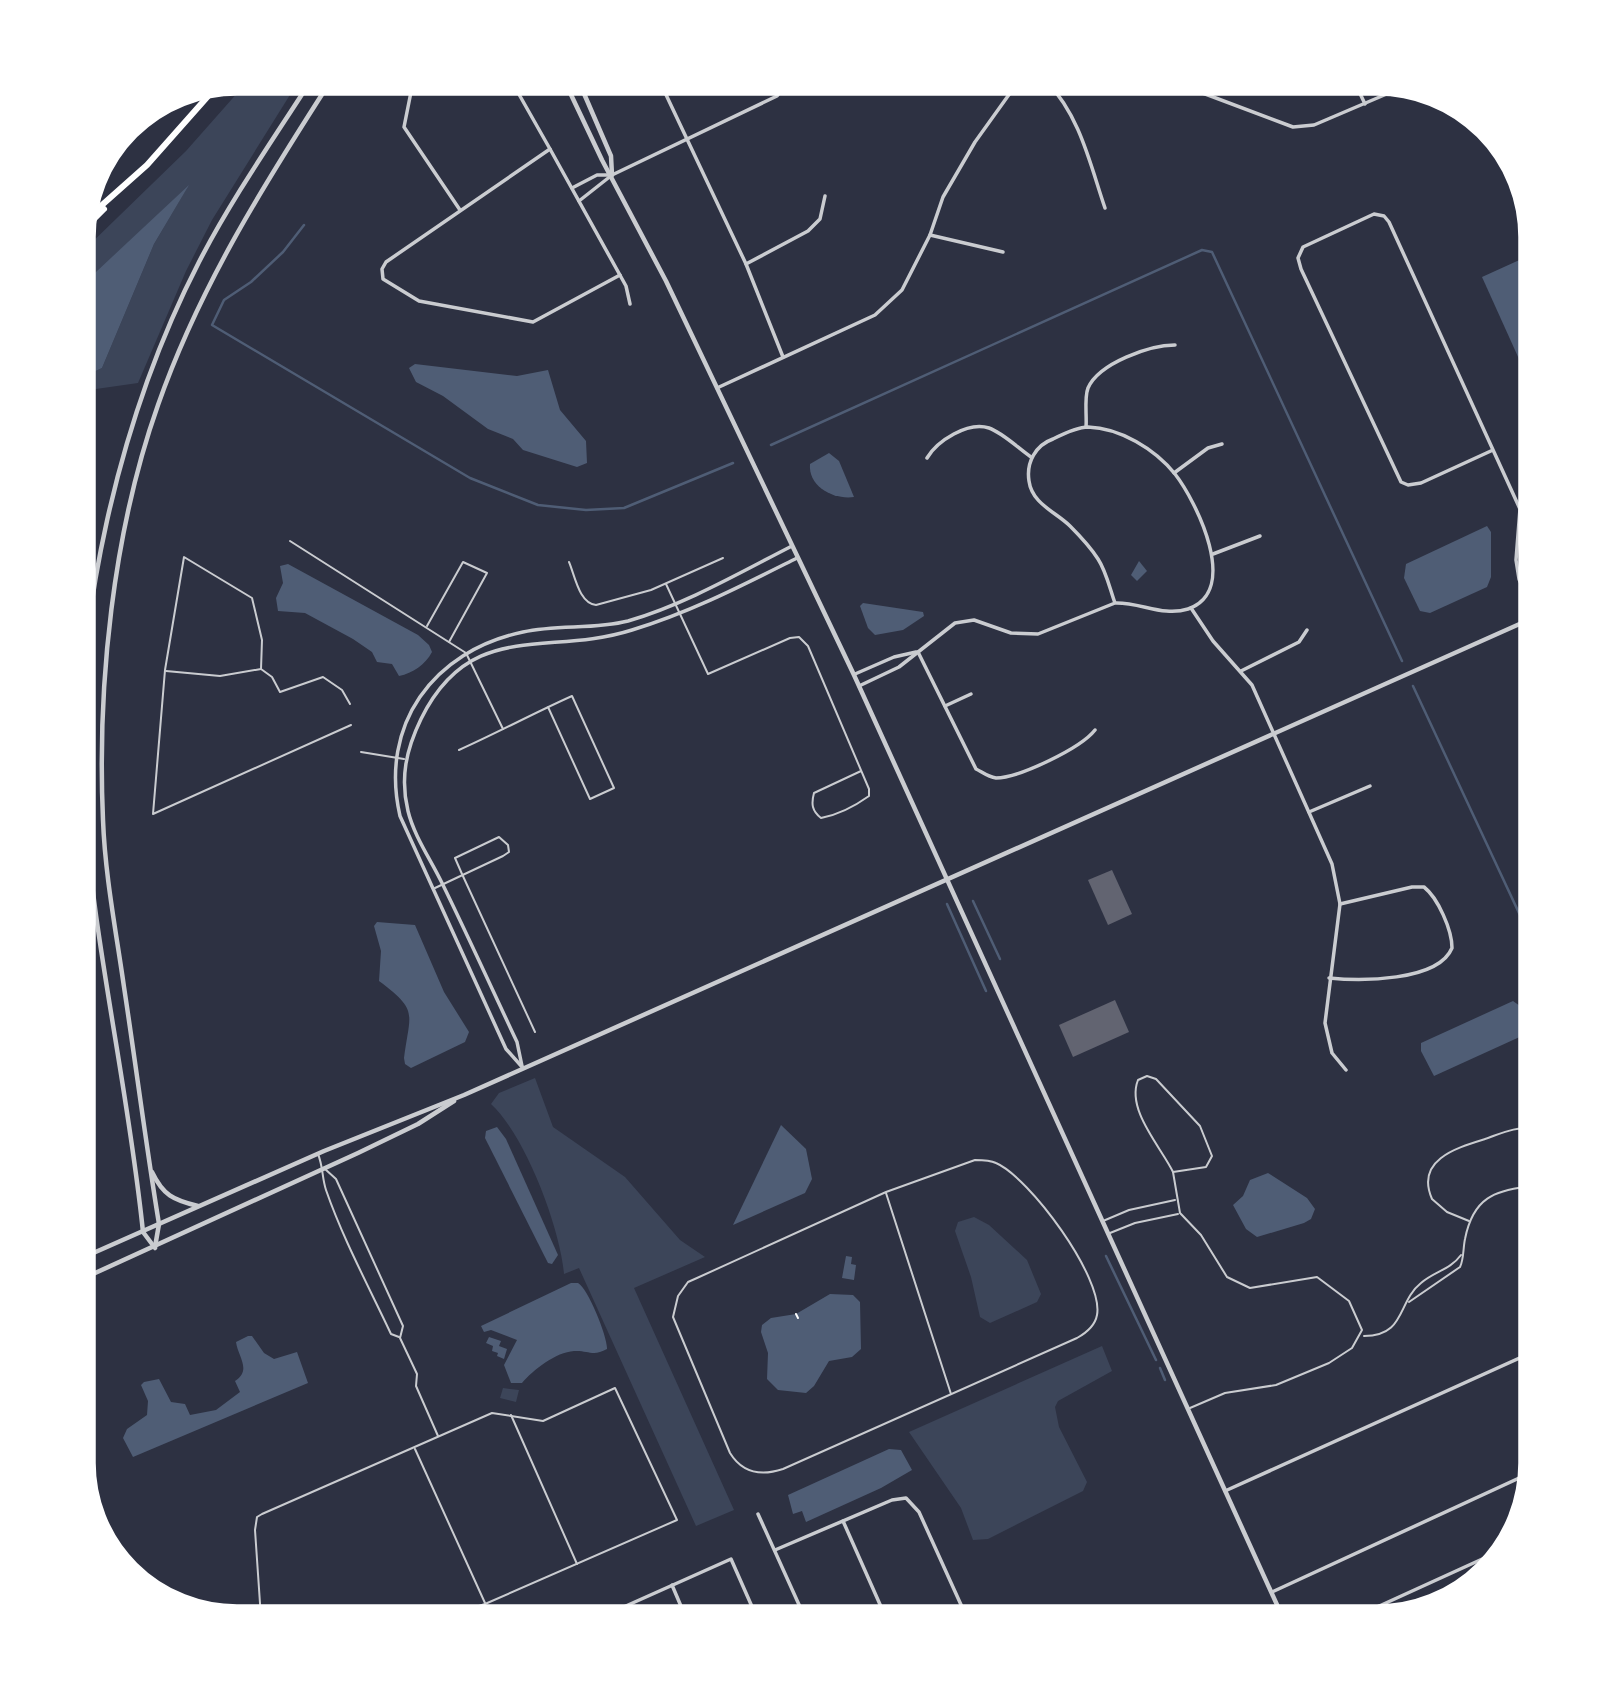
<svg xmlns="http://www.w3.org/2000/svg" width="1615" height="1700" font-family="'Crimson Pro',serif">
<rect width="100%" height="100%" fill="#2d3142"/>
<g fill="#3c4559">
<polygon points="247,82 298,82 212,220 186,271 138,383 96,389 83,395 83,377 102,368 154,244 187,188 83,284 83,251 186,151"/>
<path d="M 535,1078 L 553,1127 L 625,1177 L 680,1240 L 705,1257 L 634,1288 L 734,1510 L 696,1526 L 579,1268 L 564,1274 C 560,1227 525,1135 491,1104 L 499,1093 Z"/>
<polygon points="974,1217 989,1225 1027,1260 1041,1294 1037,1302 990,1323 980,1317 971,1277 955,1231 958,1222"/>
<polygon points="1102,1346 1112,1371 1058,1401 1055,1407 1059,1427 1087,1482 1083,1491 988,1539 973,1540 961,1508 909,1432"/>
<polygon points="503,1388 519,1390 516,1402 500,1398"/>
</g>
<g fill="#4f5d75">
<polygon points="189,185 154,244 102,368 83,377 83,284"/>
<polygon points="1528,256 1533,266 1533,390 1482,277"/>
<polygon points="415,364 517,376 548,370 560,410 586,441 587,463 577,467 523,450 513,439 488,429 443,396 416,382 409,368"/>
<path d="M 829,453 L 839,461 L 854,497 C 834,500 808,487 810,464 Z"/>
<polygon points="1487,526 1491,532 1491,577 1487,587 1430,613 1420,611 1404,578 1406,564"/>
<polygon points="1139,561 1147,571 1137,581 1131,575"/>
<path d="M 288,564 L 418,635 L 429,645 L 432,652 C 425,665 413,673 399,676 L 392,664 L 377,662 L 372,652 L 353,639 L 305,613 L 278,611 L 276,598 L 283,583 L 280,566 Z"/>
<polygon points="863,603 923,612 924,616 903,630 875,635 868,628 860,606"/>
<path d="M 377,922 L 415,925 L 444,992 L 469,1032 L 465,1042 L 411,1068 L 405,1064 L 404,1058 C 410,1012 419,1011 379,981 L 381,951 L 374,926 Z"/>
<polygon points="1513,1001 1520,1006 1530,1028 1524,1035 1434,1076 1421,1051 1421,1043"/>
<polygon points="781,1125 806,1149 812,1179 805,1193 733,1225"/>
<polygon points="497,1127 506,1139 558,1255 552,1264 548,1263 485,1138 486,1131"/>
<polygon points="1268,1173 1307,1198 1315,1209 1311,1219 1304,1223 1257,1237 1246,1229 1233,1205 1243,1196 1250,1180"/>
<polygon points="846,1256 852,1257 851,1264 856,1265 854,1280 842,1278"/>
<path d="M 571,1283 L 578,1283 C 588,1288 608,1338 607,1349 C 593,1357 588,1350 574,1351 C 556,1352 533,1370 522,1383 L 511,1383 L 504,1365 L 517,1340 L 491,1330 L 484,1332 L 481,1326 Z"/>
<polygon points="830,1294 853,1295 860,1302 861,1349 852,1357 829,1361 814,1386 806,1393 778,1390 767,1379 768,1353 761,1332 762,1325 771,1318 796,1314"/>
<path d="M 248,1336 L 252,1336 L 264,1353 L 274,1359 L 297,1352 L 308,1383 L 133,1457 L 123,1438 L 127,1429 L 147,1415 L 148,1401 L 141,1385 L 144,1382 L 159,1379 L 171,1402 L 185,1404 L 190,1415 L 216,1410 L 240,1392 L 235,1381 C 252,1370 238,1357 236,1342 Z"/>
<polygon points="489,1337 501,1341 499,1346 507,1349 504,1359 497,1356 498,1353 492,1351 493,1346 486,1343"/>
<polygon points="889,1449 901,1450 912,1470 881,1488 806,1522 802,1511 793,1514 788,1495"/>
</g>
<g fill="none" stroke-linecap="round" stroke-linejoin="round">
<g stroke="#4f5d75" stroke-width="2.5">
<polyline points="304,225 283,252 251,282 224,300 212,325 470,478 538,505 586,510 624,508 733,463"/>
<polyline points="771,445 1202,250 1212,252 1402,661"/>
<polyline points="1413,686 1533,943"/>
<polyline points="973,901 1000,959"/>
<polyline points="947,904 986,991"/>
<polyline points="1106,1256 1156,1360"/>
<polyline points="1160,1368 1165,1380"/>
</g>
</g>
<g fill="#626471">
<polygon points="1112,870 1132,914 1108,925 1088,880"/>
<polygon points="1115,1000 1129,1032 1073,1057 1059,1025"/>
</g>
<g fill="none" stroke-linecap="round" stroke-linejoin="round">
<polyline stroke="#fff" stroke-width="2" points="796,1314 798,1318"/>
<g stroke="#caccd0" stroke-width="2">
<polyline points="290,541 466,653 503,729"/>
<path d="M 569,562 C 575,576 579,603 596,605 L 651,590 L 723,558"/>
<path d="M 666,584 L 708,674 L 790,638 L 799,637 L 808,646 L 869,789 L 869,796 C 855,806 837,815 821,818 C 812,811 811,804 814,793 L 861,771"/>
<polyline points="427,626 463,562 487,573 449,642"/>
<polyline points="166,671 220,676 261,669"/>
<polyline points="350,704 342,690 323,677 280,692 272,677 261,669 262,640 252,598 184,557 165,670 153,814 351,725"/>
<path d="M 459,750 C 497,733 534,713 572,696 L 614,788 L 590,799 L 548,707"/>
<polyline points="361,752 404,759"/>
<polyline points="435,888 503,856 509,852 508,845 499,837 455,858 462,874 535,1032"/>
<path d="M 1147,1076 L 1156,1079 L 1200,1126 L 1212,1156 L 1206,1167 L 1173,1172 C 1161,1147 1126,1110 1138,1080 Z"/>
<path d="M 318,1154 C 323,1166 322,1178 326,1190 C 343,1239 369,1287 391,1334 L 399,1337"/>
<path d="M 975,1160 C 982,1160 990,1160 996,1163 C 1029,1177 1104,1278 1097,1315 C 1095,1326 1086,1333 1077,1338 L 783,1469 C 762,1476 743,1474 730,1453 L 673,1317 L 678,1296 L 688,1282 L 697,1278 L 886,1192 Z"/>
<polyline points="325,1169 336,1179 403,1326 400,1338 417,1374 416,1386 438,1436"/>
<polyline points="1173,1172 1180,1213 1201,1235 1227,1277 1250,1288 1317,1277 1349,1301 1362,1330 1352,1348 1329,1363 1276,1385 1225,1393 1190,1408"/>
<polyline points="886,1193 951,1394"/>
<polyline points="1103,1221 1129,1210 1175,1200"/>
<path d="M 1469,1221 L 1447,1212 L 1432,1199 C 1415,1160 1456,1148 1485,1139 C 1500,1134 1517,1125 1533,1130"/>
<polyline points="1110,1233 1135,1223 1178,1214"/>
<path d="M 1409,1302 L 1460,1267 C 1464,1259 1463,1248 1465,1239 C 1473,1198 1494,1190 1533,1186"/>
<path d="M 1364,1336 C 1406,1336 1397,1302 1421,1283 C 1435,1271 1450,1270 1461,1255"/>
<polyline points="511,1415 577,1564"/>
<polyline points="415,1449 485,1603"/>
<polyline points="261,1618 255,1530 257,1517 262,1514 492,1413 543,1421 615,1388 677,1520 485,1604 441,1618"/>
</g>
<g stroke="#caccd0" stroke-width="3.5">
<polyline points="413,82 404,127 460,210"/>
<polyline points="512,82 550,149 386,262 382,269 383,279 419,301 533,322 620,275"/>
<polyline points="660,82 746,264 783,357"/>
<path d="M 1047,82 C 1080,116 1090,164 1105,208"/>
<polyline points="1176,83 1293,127 1314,125 1403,87"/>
<polyline points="1355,83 1365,104"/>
<polyline points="550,149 626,286 630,304"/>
<polyline points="572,188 597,175 610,175"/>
<polyline points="579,201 612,175 777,96 788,82"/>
<polyline points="930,235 1003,252"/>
<polyline points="746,264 808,231 820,219 825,196"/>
<polyline points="717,388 875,315 902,290 930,235 943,197 975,142 1018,82"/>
<path d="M 1086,427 C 1087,416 1084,398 1088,388 C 1099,363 1150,345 1175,345"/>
<polyline points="1493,450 1421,483 1408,485 1401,482 1301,269 1298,258 1303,247 1374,214 1384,216 1389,222 1520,509 1516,560 1519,579 1533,612"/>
<path d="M 927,458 C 937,441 968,421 989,428 C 1003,433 1018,448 1031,457"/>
<polyline points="1174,473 1208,448 1222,444"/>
<polyline points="1213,554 1260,536"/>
<polyline points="1191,608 1213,641 1252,685 1332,864 1340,904 1325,1023 1332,1053 1346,1070"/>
<path d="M 918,652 L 976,769 C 982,772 988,777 996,778 C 1019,778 1081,748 1095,730"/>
<polyline points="1241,671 1299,642 1307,630"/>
<polyline points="855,674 894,657 916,652"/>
<path d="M 859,686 L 899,667 L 955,623 L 974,620 L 1011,633 L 1038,634 L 1115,603 C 1140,602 1163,617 1188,609 C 1241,591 1196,501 1175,474 C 1155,449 1120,428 1088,427 C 1077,427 1063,434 1053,439 C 1036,445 1026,462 1029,481 C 1032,504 1056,512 1070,526 C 1080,536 1091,548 1098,559 C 1106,571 1110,589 1115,603"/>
<polyline points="945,706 971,694"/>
<polyline points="1309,812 1370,786"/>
<path d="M 1329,978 C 1359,981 1438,982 1452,948 C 1452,930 1438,898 1424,887 L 1412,887 L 1340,904"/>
<path d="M 522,1066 L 517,1042 C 492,989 468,936 442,883 C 431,860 414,836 408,811 C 400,778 406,750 421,719 C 471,618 547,657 632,630 C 691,612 743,585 797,558"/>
<path d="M 523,1068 L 506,1049 L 400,816 C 379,725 433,651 523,632 C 558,624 593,630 628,621 C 686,604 739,573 792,546"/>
<polyline points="1225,1491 1533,1352"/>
<polyline points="758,1514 805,1618"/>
<polyline points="843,1521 886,1618"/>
<polyline points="775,1550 892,1500 906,1498 919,1512 967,1618"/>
<polyline points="672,1585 686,1618"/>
<polyline points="1272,1592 1530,1473"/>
<polyline points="599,1618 731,1559 757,1618"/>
<polyline points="1353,1618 1502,1550"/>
</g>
<g stroke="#caccd0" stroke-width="4.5">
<polyline points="565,82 602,160 666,281 854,675 1283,1618"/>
<polyline points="579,82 611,156 612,175"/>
<path d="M 152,1172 C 163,1195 173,1200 198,1206"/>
<path d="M 155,1247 L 159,1224 C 146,1145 136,1066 124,987 C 116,931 105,875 103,820 C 97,685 113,532 158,405 C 199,288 263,186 330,82"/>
<path d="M 155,1248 L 143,1232 C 128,1085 93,942 83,794 C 71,623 120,415 199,262 C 231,200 272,141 310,82"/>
<polyline points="82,1258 324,1151 464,1095 1533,618"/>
<polyline points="82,1279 358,1153 418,1124 454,1101"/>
</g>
<g stroke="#fff" stroke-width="6">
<polyline points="119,141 147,114"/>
<polyline points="84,221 147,165 217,86"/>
<polyline points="83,230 104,209"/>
</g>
</g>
<path d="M0 0H1615V1700H0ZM237 94H1377A143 143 0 0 1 1520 237V1463A143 143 0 0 1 1377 1606H237A143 143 0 0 1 94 1463V237A143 143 0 0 1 237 94Z" fill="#fff" fill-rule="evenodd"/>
<path fill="none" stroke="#fff" stroke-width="3.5" d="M237 94H1377A143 143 0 0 1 1520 237V1463A143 143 0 0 1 1377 1606H237A143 143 0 0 1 94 1463V237A143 143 0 0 1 237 94Z"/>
</svg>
